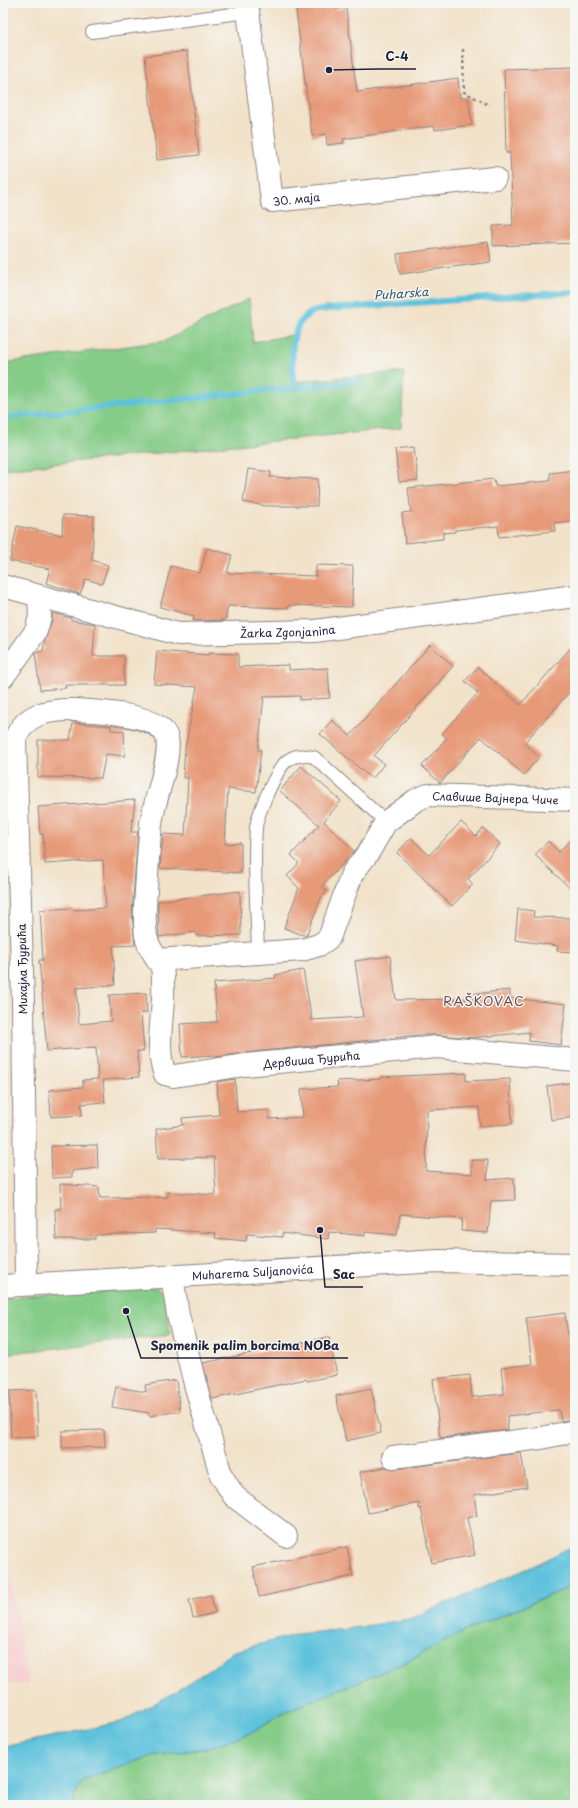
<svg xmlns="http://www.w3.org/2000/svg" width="578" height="1808" font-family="'Playpen Sans',sans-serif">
<rect width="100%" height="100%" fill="#f6f6f2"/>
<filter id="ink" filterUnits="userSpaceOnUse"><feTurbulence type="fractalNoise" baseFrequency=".025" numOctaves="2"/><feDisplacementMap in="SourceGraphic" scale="8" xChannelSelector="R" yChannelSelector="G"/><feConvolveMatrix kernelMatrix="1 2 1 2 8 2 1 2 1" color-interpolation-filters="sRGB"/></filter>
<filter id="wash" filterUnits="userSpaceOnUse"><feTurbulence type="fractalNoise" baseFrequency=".012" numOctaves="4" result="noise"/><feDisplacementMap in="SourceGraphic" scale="16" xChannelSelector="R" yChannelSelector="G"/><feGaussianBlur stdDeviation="0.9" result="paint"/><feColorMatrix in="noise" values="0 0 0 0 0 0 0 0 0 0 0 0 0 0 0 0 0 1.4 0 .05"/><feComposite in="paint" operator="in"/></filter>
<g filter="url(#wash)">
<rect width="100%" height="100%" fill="#f2e2c9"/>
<polygon fill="#f7cfd0" points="3,1540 29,1684 3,1684"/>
<g fill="#85cc88" stroke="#547762">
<polygon points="249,299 253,342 292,335 291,382 404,372 401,428 3,469 3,363 165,341"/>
<polygon points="156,1287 165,1295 170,1335 3,1354 3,1298"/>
<polygon points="575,1585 575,1805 73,1805 76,1792 83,1780 151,1756 208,1748 250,1733 284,1712 402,1664 469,1629"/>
</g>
<polygon fill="#5ec2dc" stroke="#40728c" points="575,1545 575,1585 469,1629 402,1664 284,1712 250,1733 208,1748 151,1756 83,1780 76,1792 73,1805 3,1805 3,1747 121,1722 170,1695 209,1670 232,1652 298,1634 347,1629 409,1619 529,1568"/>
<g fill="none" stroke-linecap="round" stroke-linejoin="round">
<g stroke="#5ec2dc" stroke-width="6">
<path d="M 294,388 C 293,364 286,328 310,313 C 315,310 322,310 328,309 L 575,292"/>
<polyline points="3,418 359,381"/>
</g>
</g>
<g id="blocks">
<g fill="#e79a78">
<polygon points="295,3 335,3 336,9 346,8 357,92 458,78 460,98 468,97 472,125 435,130 434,126 343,139 344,143 327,145 326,134 312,136"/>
<polygon points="187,51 199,155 157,160 145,56"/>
<polygon points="575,67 575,243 493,246 493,226 513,225 510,153 506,153 504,69"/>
<polygon points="488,242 491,262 400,274 397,254"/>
<polygon points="414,447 418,480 399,482 395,449"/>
<polygon points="248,469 271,472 270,477 318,479 317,506 266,506 243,502"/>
<polygon points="575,470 575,514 572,514 573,521 554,523 555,531 499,537 498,526 455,530 455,532 443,533 443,539 405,543 402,513 411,512 408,488 494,479 495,486 550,481 550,473"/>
<polygon points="63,515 94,516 92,560 108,565 102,584 86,579 80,594 46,583 50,569 10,561 17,526 62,535"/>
<polygon points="207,548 232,555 227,573 316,576 316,565 353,566 352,607 289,605 289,608 228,606 225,620 198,621 193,620 194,616 160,607 171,566 200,573"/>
<polygon points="52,613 71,618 71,620 95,624 93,656 124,656 124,685 65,685 66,688 40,690 35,653 43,651 45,640 52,620"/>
<polygon points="575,643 575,686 524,743 539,757 524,775 481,737 440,783 422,766 447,738 442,734 478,693 465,681 478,667 520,705"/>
<polygon points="430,645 453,666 374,756 384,764 372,779 320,734 332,720 350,736"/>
<polygon points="157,651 208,655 208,653 238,654 238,667 289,665 289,670 328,668 330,698 300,700 300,696 264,697 258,750 261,750 256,792 228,789 225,844 241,843 241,873 160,868 163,834 185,835 188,778 183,778 185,748 197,687 154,684"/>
<polygon points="73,723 111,726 111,730 124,731 125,756 106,754 101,778 38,777 38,740 70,740"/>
<polygon points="301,766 341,801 324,821 354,851 322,886 327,891 321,898 306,936 284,928 299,888 287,876 299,863 291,855 319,825 280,791"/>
<polygon points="135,800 131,832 138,832 132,913 135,945 113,946 115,985 76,988 79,1024 111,1021 109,995 146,993 147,1013 141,1013 144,1051 137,1051 139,1077 103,1080 105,1102 81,1104 82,1115 51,1117 49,1090 83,1087 83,1080 98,1079 96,1047 47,1051 39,960 43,960 40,910 72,908 73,910 106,908 103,860 45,864 43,834 40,834 38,807"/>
<polygon points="461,822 476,836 483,828 500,844 468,879 473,884 452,906 397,853 411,838 429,855"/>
<polygon points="575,835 575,893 535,855 548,841 559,852"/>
<polygon points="240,891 241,935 196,936 196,932 159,937 158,901"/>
<polygon points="518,909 534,911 533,917 575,918 575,952 557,951 558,946 515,940"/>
<polygon points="390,956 396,1000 473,999 472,994 510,990 510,998 566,1004 561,1045 529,1041 530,1032 472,1038 438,1035 421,1035 244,1053 216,1057 216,1055 182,1057 180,1024 217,1022 214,983 276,978 275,975 303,970 312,1020 363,1017 355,961"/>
<polygon points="466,1073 466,1081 510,1079 512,1124 480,1126 479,1107 427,1110 426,1171 472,1174 472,1160 488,1160 487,1180 514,1178 515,1200 491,1201 488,1233 461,1231 462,1219 400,1214 397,1235 365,1232 365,1236 329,1232 328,1239 282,1233 282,1237 247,1234 246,1241 215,1238 216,1233 155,1229 155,1233 95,1235 95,1239 56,1239 55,1209 61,1209 60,1184 99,1187 100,1198 168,1197 168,1192 216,1195 214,1157 158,1159 156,1129 183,1125 182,1118 219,1115 217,1082 235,1079 237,1112 269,1110 269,1119 303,1117 301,1089 338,1087 337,1081 380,1079 380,1077"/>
<polygon points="575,1082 575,1117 551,1120 547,1086"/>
<polygon points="97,1145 98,1168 72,1171 72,1177 52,1178 51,1146"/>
<polygon points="565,1313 569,1344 575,1344 575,1419 561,1421 559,1410 507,1416 508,1430 440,1438 433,1379 470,1375 472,1397 504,1394 501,1368 532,1364 526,1318"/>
<polygon points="329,1337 337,1375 307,1381 306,1379 212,1399 203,1363"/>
<polygon points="176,1380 180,1411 149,1416 149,1413 112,1407 116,1387 146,1392 145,1385"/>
<polygon points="371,1388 381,1433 346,1441 336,1396"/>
<polygon points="36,1390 38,1436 11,1438 9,1391"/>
<polygon points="104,1430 105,1447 62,1448 62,1431"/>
<polygon points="521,1453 527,1487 474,1495 477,1516 467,1518 475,1555 432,1563 421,1508 419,1509 419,1503 368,1513 360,1472 386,1467 395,1469"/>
<polygon points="347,1547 353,1576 259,1597 253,1567"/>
<polygon points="211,1595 215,1613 193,1618 189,1600"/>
</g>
</g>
</g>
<g filter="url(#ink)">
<use href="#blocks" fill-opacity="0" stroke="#8a8282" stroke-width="1"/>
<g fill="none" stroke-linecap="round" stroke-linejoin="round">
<g stroke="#8a8282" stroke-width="14">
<g id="service">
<polyline points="92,32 248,12"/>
<path d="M 258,953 C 257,912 253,868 256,828 C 257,815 277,767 288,760 C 296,754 305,755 314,757 L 386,822"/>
</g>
</g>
<g stroke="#8a8282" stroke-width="24">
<g id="minor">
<path id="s1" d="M 247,3 L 272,201 L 495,178"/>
<path id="s2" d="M 3,586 L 178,634 L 315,631 L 575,596"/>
<polyline points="3,677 36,631 40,617 39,596"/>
<path id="s3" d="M 157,960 L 302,950 L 319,945 L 329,938 L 352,874 L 368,853 L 386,822 L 416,800 L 428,795 L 575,800"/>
<polyline points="172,1276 178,1315 195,1384 221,1475 234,1496 286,1536"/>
<path id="s4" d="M 26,1284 L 23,1002 L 15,739 C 26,713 47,710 72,710 C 94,711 160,713 167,738 C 172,758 153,803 151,824 C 149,841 148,858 147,875 C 146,895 143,916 146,936 C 149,952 158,956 162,968 C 163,973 163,979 163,983 C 165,1011 154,1048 165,1074 L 174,1076 L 245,1065 L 437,1047 L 575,1060"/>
<path id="s5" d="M 3,1286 L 439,1261 L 575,1264"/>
<polyline points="393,1457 541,1438 575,1431"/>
</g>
</g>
<polyline stroke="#8a8282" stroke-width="2.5" stroke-dasharray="3 3" stroke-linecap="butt" points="463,49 464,92 489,105"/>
<use href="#service" stroke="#fff" stroke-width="12"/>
<use href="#minor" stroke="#fff" stroke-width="22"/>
</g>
</g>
<g text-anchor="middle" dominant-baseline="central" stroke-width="3" stroke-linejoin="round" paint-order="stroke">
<g font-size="11" fill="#22223b" stroke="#f6f6f2">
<text stroke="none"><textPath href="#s1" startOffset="224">30. маја</textPath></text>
<text stroke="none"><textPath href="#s2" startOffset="291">Žarka Zgonjanina</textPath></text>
<text stroke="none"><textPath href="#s3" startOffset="423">Славише Вајнера Чиче</textPath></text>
<text transform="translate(22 969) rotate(-91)">Михајла Ђурића</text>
<text stroke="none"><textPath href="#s4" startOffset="1208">Дервиша Ђурића</textPath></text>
<text stroke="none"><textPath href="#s5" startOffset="250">Muharema Suljanovića</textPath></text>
</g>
<g font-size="12" font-style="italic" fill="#375a73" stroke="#f6f6f2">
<text transform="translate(401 293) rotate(-4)">Puharska</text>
</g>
<g font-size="13" letter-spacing="1" fill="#674c50" stroke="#f6f6f2">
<text x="484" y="1000">RAŠKOVAC</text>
</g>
</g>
<path fill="none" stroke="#22223b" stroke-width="1.5" d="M329 70L378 69H416M320 1230L325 1287H363M126 1311L141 1358H348"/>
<g fill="#22223b" stroke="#f6f6f2" stroke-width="1.5">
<circle cx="329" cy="70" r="4"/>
<circle cx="320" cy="1230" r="4"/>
<circle cx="126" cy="1311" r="4"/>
</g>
<g font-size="12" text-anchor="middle" font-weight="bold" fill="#22223b" stroke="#f6f6f2" stroke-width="3" stroke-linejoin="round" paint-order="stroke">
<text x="397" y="61">C-4</text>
<text x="344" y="1279">Sac</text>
<text x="245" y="1350">Spomenik palim borcima NOBa</text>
</g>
<rect width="578" height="1808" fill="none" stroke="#f6f6f2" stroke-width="16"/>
</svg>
